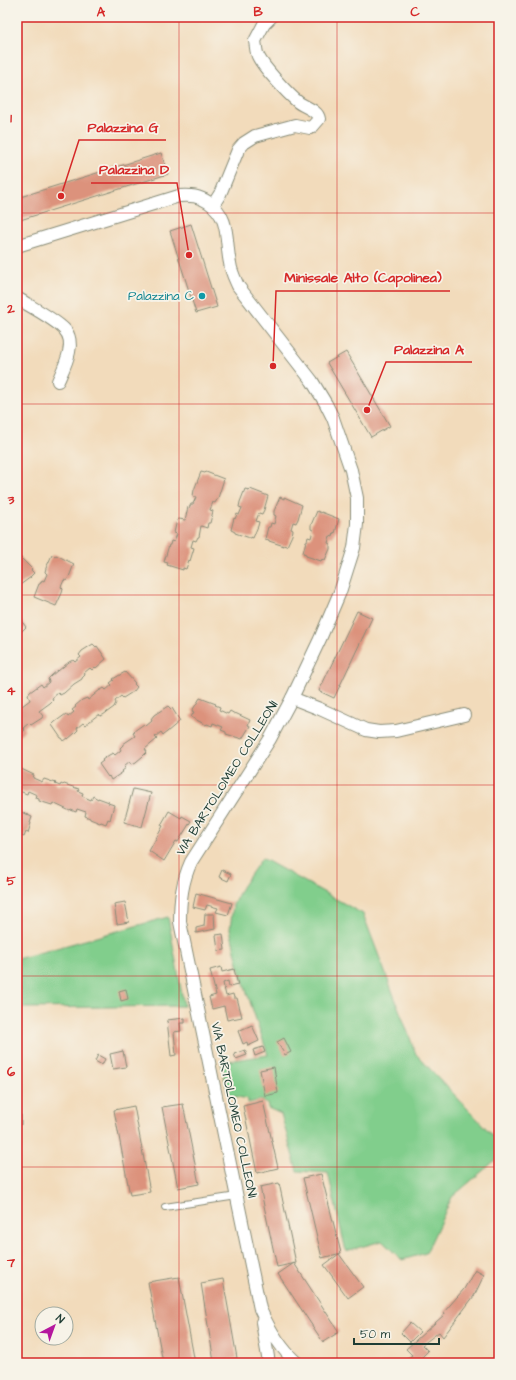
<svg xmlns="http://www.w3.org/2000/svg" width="516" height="1380" font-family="'Architects Daughter',sans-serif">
<rect width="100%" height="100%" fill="#f7f3e8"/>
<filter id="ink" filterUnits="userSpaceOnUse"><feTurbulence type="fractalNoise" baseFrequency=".025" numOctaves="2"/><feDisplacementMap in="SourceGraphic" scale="8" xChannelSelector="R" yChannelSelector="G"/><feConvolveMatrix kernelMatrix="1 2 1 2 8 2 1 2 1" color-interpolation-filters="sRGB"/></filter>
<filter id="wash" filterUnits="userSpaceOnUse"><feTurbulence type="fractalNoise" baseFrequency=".012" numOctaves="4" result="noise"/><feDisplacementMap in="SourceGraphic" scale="16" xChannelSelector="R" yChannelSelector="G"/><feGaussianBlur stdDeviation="0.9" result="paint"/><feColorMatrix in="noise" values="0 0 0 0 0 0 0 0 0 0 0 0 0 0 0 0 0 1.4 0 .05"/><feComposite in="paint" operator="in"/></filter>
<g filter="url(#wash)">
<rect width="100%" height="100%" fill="#f2dbbb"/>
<g fill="#81ce8c" stroke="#508660">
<polygon points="262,858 363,914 416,1054 499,1142 499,1157 452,1197 426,1253 402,1260 382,1241 346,1251 328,1173 297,1171 281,1114 268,1108 267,1104 261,1100 248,1103 248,1099 228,1095 221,1062 268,1055 240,972 230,929 233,905 242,887"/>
<polygon points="168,917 184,1006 26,1008 17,1007 17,959"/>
</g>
<g id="blocks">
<g fill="#dc927c">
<polygon points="161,153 168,174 17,221 17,198"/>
<polygon points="191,224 217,307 196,313 170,231"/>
<polygon points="346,352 390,426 371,437 327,363"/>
<polygon points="201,472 205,473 206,472 224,479 218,498 215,503 213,502 210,510 213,511 210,523 208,523 207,528 201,526 199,537 198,537 196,541 193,540 191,547 194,548 190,561 189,560 186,569 183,568 183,570 167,565 168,563 164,562 169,545 170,545 171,541 174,542 177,534 174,533 177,520 179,519 185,520 188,507 189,508 191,504 193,504 196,497 193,496 194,490"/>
<polygon points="245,489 249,490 250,489 268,496 264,510 262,514 259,513 256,521 259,522 258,526 253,538 251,537 250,538 235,533 235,532 231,530 234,518 235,519 237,514 239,515 242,508 239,507 240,502"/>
<polygon points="280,497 284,499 284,497 302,505 298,519 296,523 293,522 291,529 293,530 292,535 287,546 285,545 284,546 269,541 269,540 265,539 268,527 270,527 271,523 274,524 276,516 274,515 274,511"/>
<polygon points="317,511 321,513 321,512 339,519 335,533 334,532 333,537 330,536 328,543 330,544 330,549 325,560 322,559 321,561 306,556 306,554 303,553 306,541 307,541 308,537 311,538 313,530 311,529 311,525"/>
<polygon points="52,555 56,556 56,555 74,564 69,577 66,581 64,580 61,587 63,589 62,593 56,606 34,597 39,584 40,584 42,580 44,581 47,574 45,572 46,568"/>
<polygon points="19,556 32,569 31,570 34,573 30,577 31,577 20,585 18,583 17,584 17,557"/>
<polygon points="357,611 372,618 334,698 319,691"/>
<polygon points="17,615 26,627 17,636"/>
<polygon points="93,644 96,647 97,646 106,659 96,668 95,667 92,670 90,668 84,673 85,675 82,678 82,679 74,684 64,693 60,695 58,693 52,698 53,700 50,703 39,711 43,716 42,718 31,725 29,723 23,728 25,730 17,737 17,714 20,712 19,709 22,706 30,700 28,695 30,692 41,684 43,687 49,682 48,679 51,676 58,670 58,671 69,662 73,660 75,662 81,657 79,655 82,651"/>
<polygon points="125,672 135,683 134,684 137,687 134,691 123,698 121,696 115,701 116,703 114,707 103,715 100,716 99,714 85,725 83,723 77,728 78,730 75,733 68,739 68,738 64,741 62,738 61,738 52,725 55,722 66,714 68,717 74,712 72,710 76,707 75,706 82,700 87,698 88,700 100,690 101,690 104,688 106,690 112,685 110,683 114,680 113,679"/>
<polygon points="200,698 216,704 215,705 220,707 219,710 228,714 230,711 235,714 235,713 250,720 248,725 250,726 242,739 226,734 226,732 221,730 223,727 213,723 212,726 207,724 206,725 191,717 194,712 192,711"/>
<polygon points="168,706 171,709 172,708 180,721 167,732 163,735 161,732 155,737 157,739 145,749 147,752 143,756 136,762 132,764 130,761 124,766 126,768 122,771 123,772 111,780 109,776 108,777 99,764 103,761 102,760 109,755 113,753 115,755 121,750 120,748 123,745 123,744 135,736 133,733 135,732 134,731 144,724 146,726 152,721 151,719 154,715"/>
<polygon points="17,767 34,775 33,778 42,782 44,779 56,783 55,784 60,786 61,784 63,785 64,784 79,789 78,791 83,793 82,796 91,800 93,796 98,799 98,798 109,802 108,803 114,805 110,820 108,819 106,824 101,822 100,823 90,819 90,818 85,816 86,812 77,809 76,812 71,810 70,811 53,803 52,805 39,801 39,799 36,798 37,795 28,791 27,794 19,791 19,793 17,792"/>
<polygon points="133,789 151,793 142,827 124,822"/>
<polygon points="17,810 32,817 30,823 31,823 28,833 26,832 24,837 17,834"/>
<polygon points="169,811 181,818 182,816 191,821 178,842 176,841 164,861 149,851 163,826 161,825"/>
<polygon points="222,870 231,874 228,881 219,877"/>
<polygon points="196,893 232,903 228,915 216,912 218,908 207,905 205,910 193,907"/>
<polygon points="125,902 129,922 117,924 114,904"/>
<polygon points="205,914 214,914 215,929 196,933 196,928 204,926"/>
<polygon points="223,934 225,950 218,951 216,935"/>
<polygon points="221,967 222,972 234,969 238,985 229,987 228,981 223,983 226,996 233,994 234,998 237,998 242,1017 227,1020 224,1006 212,1009 209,997 216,995 210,970"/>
<polygon points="126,989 128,999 121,1001 119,991"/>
<polygon points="185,1018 185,1023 180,1023 181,1031 174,1032 176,1055 171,1056 167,1020"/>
<polygon points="252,1025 259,1041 248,1046 247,1042 243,1044 238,1031"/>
<polygon points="284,1038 291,1052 285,1055 277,1042"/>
<polygon points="263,1047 265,1052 255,1056 253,1050"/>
<polygon points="245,1050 247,1055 236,1059 234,1054"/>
<polygon points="123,1051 126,1067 113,1069 110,1054"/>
<polygon points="98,1055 105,1059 102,1065 95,1061"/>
<polygon points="274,1067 278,1093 265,1096 260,1070"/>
<polygon points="263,1101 278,1168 257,1173 243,1106"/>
<polygon points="183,1104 199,1184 178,1188 162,1107"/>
<polygon points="134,1106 150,1192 130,1195 114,1110"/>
<polygon points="17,1115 21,1115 21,1125 17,1126"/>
<polygon points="321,1174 341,1253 322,1258 303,1178"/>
<polygon points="279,1183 296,1263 277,1267 260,1187"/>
<polygon points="339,1254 363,1287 348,1298 324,1265"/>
<polygon points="294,1263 339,1332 323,1342 278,1274"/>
<polygon points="475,1270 484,1275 474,1296 443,1337 439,1332 422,1345 428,1351 418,1361 406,1360 412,1355 406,1349 445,1314 444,1312 464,1289"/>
<polygon points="179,1277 195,1363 163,1363 148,1282"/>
<polygon points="223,1279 237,1358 214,1362 201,1283"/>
<polygon points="410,1323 420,1332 410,1342 401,1333"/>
</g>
</g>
</g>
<g filter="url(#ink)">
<use href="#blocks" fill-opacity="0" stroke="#888c78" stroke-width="1"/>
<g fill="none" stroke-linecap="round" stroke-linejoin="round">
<g stroke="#888c78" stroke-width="8">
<polyline id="service" points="165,1207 237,1196"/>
</g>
<g stroke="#888c78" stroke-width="14">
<g id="minor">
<path d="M 213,205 L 220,194 L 238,150 L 244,143 L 255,136 L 295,125 L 310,128 L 313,126 L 319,119 C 318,110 304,107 298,102 C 288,94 263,67 258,56 C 256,52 256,46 255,41 L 264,24 L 271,17"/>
<path d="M 17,246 L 179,196 C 191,195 199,196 208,202 C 231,217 225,241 230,263 C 231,272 235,279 238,286 L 312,381 L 326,404 L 333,418 L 351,470 L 357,498 L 357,524 L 354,548 L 340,592 L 320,639 L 292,698 L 270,739 L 191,862 C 182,882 180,900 180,922 L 260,1309 C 269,1329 280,1348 297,1363"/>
<path d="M 17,298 C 31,307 53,318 64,329 C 70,335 71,344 69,352 C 67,362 62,372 58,381"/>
<polyline points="292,698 320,709 366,730 379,732 396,731 464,715"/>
<polyline points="262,1322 269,1363"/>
</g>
</g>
<use href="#service" stroke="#fff" stroke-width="6"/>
<use href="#minor" stroke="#fff" stroke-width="12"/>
</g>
</g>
<path fill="none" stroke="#d62828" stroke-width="1" stroke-opacity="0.55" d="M 179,17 L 179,1363M 337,17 L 337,1363M 17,213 L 499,213M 17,404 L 499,404M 17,595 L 499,595M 17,785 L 499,785M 17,976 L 499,976M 17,1167 L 499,1167"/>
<circle fill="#0f9aa8" stroke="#f7f3e8" stroke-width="1.5" cx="202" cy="296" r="4"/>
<g text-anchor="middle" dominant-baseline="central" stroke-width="3.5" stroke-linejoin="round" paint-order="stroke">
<g font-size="13" fill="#0d838f" stroke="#f7f3e8" text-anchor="end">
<text x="194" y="296">Palazzina C</text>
</g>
<g font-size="13" fill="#1f3d34" stroke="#f7f3e8">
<text transform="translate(227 778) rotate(-58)">VIA BARTOLOMEO COLLEONI</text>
<text transform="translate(234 1110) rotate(78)">VIA BARTOLOMEO COLLEONI</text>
</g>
</g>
<path fill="none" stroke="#d62828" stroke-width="1.5" d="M61 196L79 140H166M189 255L177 183H91M273 366L276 291H450M367 410L386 362H472"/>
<g fill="#d62828" stroke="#f7f3e8" stroke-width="1.5">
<circle cx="61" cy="196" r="4"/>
<circle cx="189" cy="255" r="4"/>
<circle cx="273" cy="366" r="4"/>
<circle cx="367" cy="410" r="4"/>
</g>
<g font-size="14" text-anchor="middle" font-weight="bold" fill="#d62828" stroke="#f7f3e8" stroke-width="3.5" stroke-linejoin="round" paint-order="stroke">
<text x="123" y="132">Palazzina G</text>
<text x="134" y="174">Palazzina D</text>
<text x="363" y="282">Minissale Alto (Capolinea)</text>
<text x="429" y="354">Palazzina A</text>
</g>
<rect width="516" height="1380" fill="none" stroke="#f7f3e8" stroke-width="44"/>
<g transform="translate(54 1326) rotate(41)"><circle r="19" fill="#f7f3e8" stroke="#a1aaa0"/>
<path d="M0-3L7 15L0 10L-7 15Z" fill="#b5179e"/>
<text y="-6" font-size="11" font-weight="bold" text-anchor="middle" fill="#1f3d34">N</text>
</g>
<path d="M354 1338v6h85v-6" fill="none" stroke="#1f3d34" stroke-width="2"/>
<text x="360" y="1338" font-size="12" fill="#1f3d34" stroke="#f7f3e8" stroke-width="3" paint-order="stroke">50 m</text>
<rect x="22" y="22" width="472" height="1336" fill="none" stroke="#d62828" stroke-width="1.5"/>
<g font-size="13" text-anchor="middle" font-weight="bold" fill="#d62828">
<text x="101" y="16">A</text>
<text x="258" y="16">B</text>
<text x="415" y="16">C</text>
<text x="11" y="122">1</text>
<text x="11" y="313">2</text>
<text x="11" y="504">3</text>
<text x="11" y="695">4</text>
<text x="11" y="885">5</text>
<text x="11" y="1076">6</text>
<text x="11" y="1267">7</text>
</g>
</svg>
